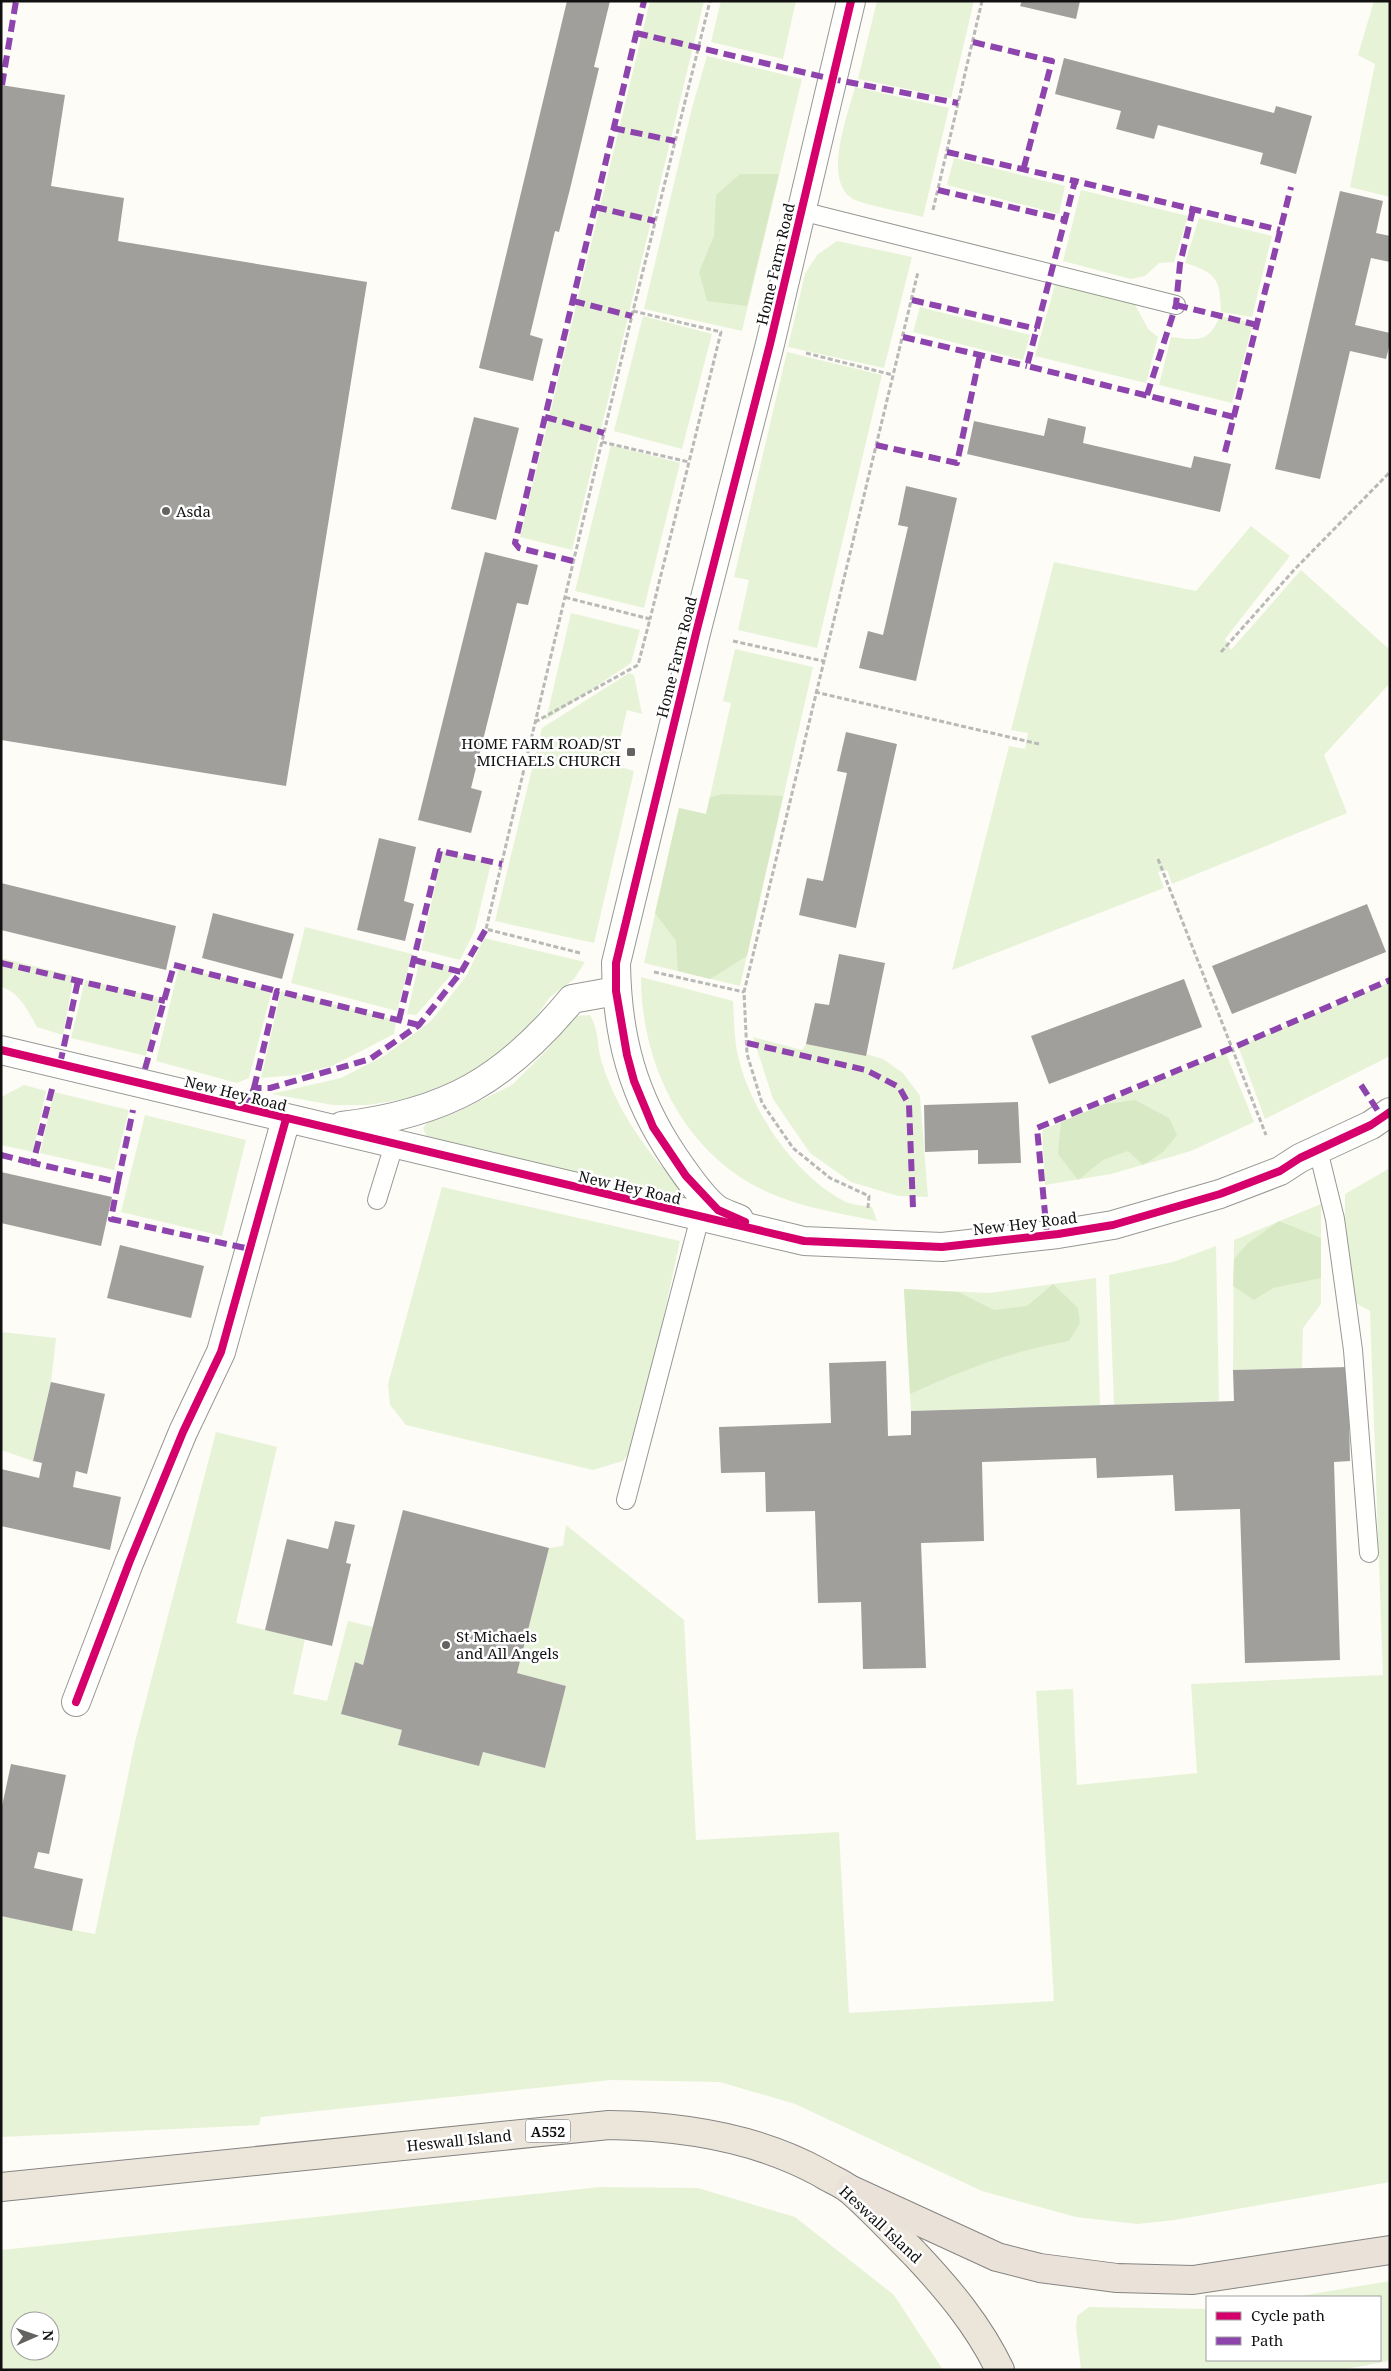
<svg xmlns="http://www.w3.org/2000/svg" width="1391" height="2371" font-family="'Noto Serif',serif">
<rect width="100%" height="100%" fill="#fdfcf7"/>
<g fill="#e7f3d7" fill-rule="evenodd">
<polygon points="650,1 704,1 572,550 520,537"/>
<polygon points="721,1 796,1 783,59 711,42"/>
<polygon points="877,1 974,1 951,98 858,79"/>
<polygon points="1374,1 1390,1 1390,197 1350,187 1375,64 1358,55"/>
<polygon points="707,56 802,79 742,331 644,309 692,108"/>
<path d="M 855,87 L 949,108 L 923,217 C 908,213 864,205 853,199 C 822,180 848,115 855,87 Z"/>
<polygon points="954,158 1065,186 1059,214 947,185"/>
<polygon points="1081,190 1188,216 1174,262 1159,263 1145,276 1131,279 1063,261"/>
<path d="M 1199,218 L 1272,236 L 1252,317 L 1221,312 C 1220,279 1217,273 1185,263 Z"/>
<polygon points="837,241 912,257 884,368 788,347 805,274 817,255"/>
<polygon points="1056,281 1132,299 1148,329 1158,337 1146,383 1035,356"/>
<polygon points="920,307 1030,335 1023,360 913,332"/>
<polygon points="643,316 712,334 682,449 614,431"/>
<path d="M 1220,316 L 1253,323 L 1232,403 L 1159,385 L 1171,337 C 1198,340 1208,344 1220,316 Z"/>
<polygon points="787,352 882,375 817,648 738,630 749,580 734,577"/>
<polygon points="611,445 680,463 644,608 575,591"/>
<polygon points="1251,526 1290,556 1225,639 1231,650 1301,570 1390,650 1390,683 1324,755 1347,813 1172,884 1167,870 1158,872 1164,888 952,970 1009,746 1025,749 1028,733 1011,730 1054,562 1196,591"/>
<polygon points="571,613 640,630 631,663 546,720"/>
<polygon points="735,649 813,667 740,986 644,963 679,808 706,814 731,703 723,701"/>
<polygon points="629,673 634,675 642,714 627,710 614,765 634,771 594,943 495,921 542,728"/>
<polygon points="443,851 491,863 475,930 460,960 421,950"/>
<polygon points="305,927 412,954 397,1011 291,983"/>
<polygon points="484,938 585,962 574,979 550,997 527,1029 473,1073 417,1097 368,1105 333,1105 271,1094 341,1078 384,1056 431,1021 467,975"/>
<path d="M 1,958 L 74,976 L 63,1035 L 37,1027 C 29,1013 19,991 1,987 Z"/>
<polygon points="420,959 457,968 416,1015 407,1014"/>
<polygon points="179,967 272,990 249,1078 237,1083 156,1061"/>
<path d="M 641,977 L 733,1001 C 734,1017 734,1035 737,1051 C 748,1107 794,1176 846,1202 C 854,1205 864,1206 872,1207 L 877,1221 C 844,1214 809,1209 777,1196 C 689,1162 641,1069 641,977 Z"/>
<polygon points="85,980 160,998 146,1056 71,1038"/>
<polygon points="1390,982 1390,1056 1265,1119 1238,1046"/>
<polygon points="281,991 396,1020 394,1034 332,1066 297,1075 261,1078"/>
<path d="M 590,1015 C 599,1030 597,1047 602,1063 C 618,1113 648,1153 683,1191 L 680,1200 L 427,1137 L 423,1128 L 427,1123 L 455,1113 L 512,1085 L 546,1051 L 575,1016 Z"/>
<polygon points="753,1037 802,1050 806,1044 866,1054 883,1059 903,1073 920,1096 928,1197 898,1196 851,1182 810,1153 773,1099"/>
<polygon points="1226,1053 1254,1122 1191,1151 1111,1174 1045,1185 1042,1130"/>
<polygon points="24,1085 46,1091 33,1152 1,1145 1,1097"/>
<polygon points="54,1092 129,1110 114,1170 40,1153"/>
<polygon points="145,1115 246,1140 222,1236 121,1212"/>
<polygon points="1390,1168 1390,2182 1175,2220 1137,2224 1076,2217 982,2191 795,2104 720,2082 611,2080 261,2117 259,2125 1,2137 1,1916 95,1934 135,1742 216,1432 277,1447 236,1623 305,1639 293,1694 327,1701 348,1621 373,1627 363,1665 355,1663 342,1714 402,1730 398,1745 479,1766 483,1752 545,1768 566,1686 517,1673 549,1548 563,1546 566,1525 684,1620 696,1840 839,1832 849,2013 1054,2001 1036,1691 1073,1689 1077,1785 1197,1773 1191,1684 1383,1675 1370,1311 1345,1297 1345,1194"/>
<polygon points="442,1187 680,1241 636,1444 623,1461 593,1470 406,1425 390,1405 388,1384"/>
<polygon points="1321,1204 1321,1304 1303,1328 1302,1368 1233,1370 1234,1240"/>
<polygon points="1216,1246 1219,1401 1114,1405 1109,1275 1173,1262"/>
<polygon points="1096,1278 1100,1405 911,1411 904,1289 989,1293"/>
<polygon points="1,1332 56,1338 51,1382 33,1461 1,1450"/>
<path d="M 600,2187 L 698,2188 L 795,2217 L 894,2295 L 943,2370 L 1,2370 L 1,2250 ZM 20,2321 L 50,2321 L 50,2351 L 20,2351 Z"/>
<polygon points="1390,2281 1390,2361 1340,2370 1081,2370 1076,2327 1077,2316 1089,2307 1207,2309 1207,2360 1380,2360 1380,2297 1294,2297"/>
</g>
<g fill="#d8eac5">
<polygon points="740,174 779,174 747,306 707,301 699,272 714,236 716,195"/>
<polygon points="723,794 783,796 747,956 710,979 678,971 676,941 655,913 679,808 706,814 710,797"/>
<polygon points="1135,1100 1169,1118 1177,1135 1163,1152 1143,1165 1128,1151 1103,1160 1078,1180 1058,1154 1061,1122 1105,1104"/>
<polygon points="1279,1221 1321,1238 1321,1278 1273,1288 1254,1300 1233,1286 1234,1259 1247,1244"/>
<path d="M 1053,1284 L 1078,1308 L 1080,1323 L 1069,1341 C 1015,1350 960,1371 910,1394 L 904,1289 L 958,1292 L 994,1310 L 1027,1306 Z"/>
</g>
<g fill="#a19f9c">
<polygon points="567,1 610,1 594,67 599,68 570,189 559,232 555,231 530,335 543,339 533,381 479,368"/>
<polygon points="1022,1 1080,1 1076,19 1020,6"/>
<polygon points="1064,58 1274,113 1276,106 1312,116 1296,174 1260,164 1263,153 1158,125 1154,139 1116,129 1121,111 1055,94"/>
<polygon points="1,85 65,95 51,186 124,198 118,241 367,282 286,786 1,740"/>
<polygon points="1340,191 1383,201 1376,233 1390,236 1390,262 1371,258 1355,325 1390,333 1390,343 1386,359 1350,351 1320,479 1275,469"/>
<polygon points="474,417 519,428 496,520 451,509"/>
<polygon points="1048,418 1086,427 1083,443 1191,468 1194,456 1231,464 1220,512 967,454 974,421 1044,436"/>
<polygon points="906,486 957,498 916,681 859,668 868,631 883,635 908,527 898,525"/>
<polygon points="485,552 538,565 528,605 517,603 506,648 471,788 482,791 471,833 418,820"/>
<polygon points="846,732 897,744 856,928 799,915 807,878 823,881 847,773 837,771"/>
<polygon points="379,838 416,847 404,901 414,904 405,941 357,930"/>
<polygon points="1,883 176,926 166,970 1,930"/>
<polygon points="1367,904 1386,952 1232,1014 1212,966"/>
<polygon points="213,913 294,934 282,979 202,958"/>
<polygon points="839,954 885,963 866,1056 806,1044 815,1003 829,1005"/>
<polygon points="1184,979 1202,1027 1049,1084 1031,1036"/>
<polygon points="1018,1102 1021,1163 978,1164 978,1150 925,1152 924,1105"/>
<polygon points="1,1172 112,1197 101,1246 1,1223"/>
<polygon points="120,1245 204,1266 191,1318 107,1298"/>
<polygon points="886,1361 888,1436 911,1435 911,1411 1234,1401 1233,1370 1348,1367 1350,1461 1334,1462 1340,1660 1245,1663 1240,1509 1175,1511 1173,1475 1097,1478 1096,1458 982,1462 984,1541 921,1543 926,1668 863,1669 861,1602 818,1603 815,1511 766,1512 765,1472 721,1473 719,1427 831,1423 829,1363"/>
<polygon points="51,1382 105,1394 87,1474 76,1471 73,1487 121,1497 110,1550 1,1526 1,1469 39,1478 42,1463 33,1461"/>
<polygon points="403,1510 549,1548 517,1673 566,1686 545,1768 483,1752 479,1766 398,1745 402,1730 341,1714 355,1662 363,1665"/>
<polygon points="335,1521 355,1525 346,1563 351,1564 332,1646 265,1630 287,1539 328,1549"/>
<polygon points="11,1764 66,1775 49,1854 38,1852 34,1868 83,1879 72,1931 1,1916 1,1811"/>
</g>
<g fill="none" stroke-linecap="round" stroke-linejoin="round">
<g stroke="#979795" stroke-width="20">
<g id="service">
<polyline points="801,211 1176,305"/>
<polyline points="1318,1150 1335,1219 1353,1350 1369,1553"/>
<polyline points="377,1200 394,1145"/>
<polyline points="626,1500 700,1217"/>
</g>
</g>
<g stroke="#979795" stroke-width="30">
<g id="minor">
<polyline points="1,1050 804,1241 942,1247 1058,1234 1113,1225 1220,1194 1280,1171 1300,1158 1371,1125 1390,1112"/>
<path d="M 342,1126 C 447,1113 505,1080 572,999 L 616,991"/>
<path d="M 739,1219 C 733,1216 725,1214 718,1210 C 703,1200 685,1173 674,1157 C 633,1096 617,1037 616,963 L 696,633 L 770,344 L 851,1"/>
<polyline points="76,1702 129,1563 183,1432 221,1352 286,1119"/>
</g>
</g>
<g stroke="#858482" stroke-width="30">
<path id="trunk" d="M 1,2187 L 609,2125 C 682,2126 756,2137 821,2173 C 830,2179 842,2183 850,2190 C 873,2210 894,2233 915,2254 C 948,2289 979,2326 1000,2370"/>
</g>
<g stroke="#858482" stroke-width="30">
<polyline id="motorway" points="849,2189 997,2257 1040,2268 1117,2278 1193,2280 1390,2250"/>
</g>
<g stroke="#b9b9b8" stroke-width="3" stroke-dasharray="5 2.5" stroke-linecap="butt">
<polyline points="933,210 982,1"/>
<polyline points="633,311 721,332 689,462"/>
<polyline points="806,353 893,375"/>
<polyline points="602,442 689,462 650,619"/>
<polyline points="733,641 823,661"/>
<polyline points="1221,652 1294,570 1390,472"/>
<polyline points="815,692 1039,744"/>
<polyline points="535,722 638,665 650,619 564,597"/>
<polyline points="1158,859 1266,1135"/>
<polyline points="580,953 486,929 633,311 710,1"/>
<polyline points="654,972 744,992"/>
<polyline points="868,1208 869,1196 830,1178 793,1148 762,1103 747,1054 744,992 918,272"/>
</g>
<use href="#service" stroke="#fffffe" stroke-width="18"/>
<use href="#minor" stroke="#fffffe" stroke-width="28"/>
<use href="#trunk" stroke="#ece5da" stroke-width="28"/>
<use href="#motorway" stroke="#eae1d8" stroke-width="28"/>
<g stroke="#8e44ad" stroke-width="6" stroke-dasharray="12 6" stroke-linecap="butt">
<polyline points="636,33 832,79 958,103"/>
<polyline points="973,42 1052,61 1024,167"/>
<polyline points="2,85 16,1"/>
<polyline points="613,128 675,141"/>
<polyline points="947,152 1075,181"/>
<polyline points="938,190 1066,220"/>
<polyline points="595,207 655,221"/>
<polyline points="912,300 1037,329"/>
<polyline points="573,301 632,316"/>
<polyline points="1176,305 1257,325"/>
<polyline points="903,337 1027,366"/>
<polyline points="1147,395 1176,305 1180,264 1193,209"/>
<polyline points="545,417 604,433"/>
<polyline points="1234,417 1027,366 1075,181 1280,230"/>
<polyline points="876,445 957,463 980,355"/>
<polyline points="1225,452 1291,187"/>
<polyline points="573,561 519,548 515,543 644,1"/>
<polyline points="414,960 461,972"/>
<polyline points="1,963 165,1001"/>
<polyline points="399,1020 440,851 502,864"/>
<polyline points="747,1043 866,1070 899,1087 909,1105 913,1208"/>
<polyline points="60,1064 78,981"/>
<polyline points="145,1069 174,965 277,991"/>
<polyline points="1361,1085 1382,1117"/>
<polyline points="254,1088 277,991 419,1025"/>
<polyline points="52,1089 33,1163 118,1182 133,1110"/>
<polyline points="246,1109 254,1088 270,1088 370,1059 419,1025 461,972 486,929"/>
<polyline points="1,1155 33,1163"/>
<polyline points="118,1182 111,1219 250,1249"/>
<polyline points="1047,1235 1037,1128 1232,1048 1390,980"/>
</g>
<g stroke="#fff" stroke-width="11">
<g id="cycleway">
<polyline points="1,1050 804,1241 942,1247 1058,1234 1113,1225 1220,1194 1280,1171 1300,1158 1371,1125 1390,1112"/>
<polyline points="745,1222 718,1210 686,1176 653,1127 634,1081 627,1055 616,991 616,963 696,633 770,344 851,1"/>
<polyline points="76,1702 129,1563 183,1432 221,1352 286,1119"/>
</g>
</g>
<use href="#cycleway" stroke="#d6006c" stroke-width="8"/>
</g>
<g fill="#646362" stroke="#fff" stroke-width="2">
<circle cx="166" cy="511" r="5"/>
<rect x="626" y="747" width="10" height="10" rx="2.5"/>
<circle cx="446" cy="1645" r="5"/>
</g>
<g text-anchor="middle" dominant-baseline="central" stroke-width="5" stroke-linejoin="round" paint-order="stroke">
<rect fill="#fff" stroke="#585858" stroke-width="1" x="525.5" y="2119.5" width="45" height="23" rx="4"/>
<g font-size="14" font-weight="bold" fill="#111">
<text x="548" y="2131">A552</text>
</g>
<g font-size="15" fill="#111" stroke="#fff">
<text transform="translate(775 264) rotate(-77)">Home Farm Road</text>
<text transform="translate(676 657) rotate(-76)">Home Farm Road</text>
<text transform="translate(236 1093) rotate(14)">New Hey Road</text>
<text transform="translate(630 1187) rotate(13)">New Hey Road</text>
<text transform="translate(1025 1223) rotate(-7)">New Hey Road</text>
<text transform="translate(459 2140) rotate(-6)">Heswall Island</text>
<text transform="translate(881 2224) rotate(43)">Heswall Island</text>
</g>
<g font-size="15" fill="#111" stroke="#fff" text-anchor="start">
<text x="176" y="511">Asda</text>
<text x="621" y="743" text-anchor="end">HOME FARM ROAD/ST<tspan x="621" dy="17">MICHAELS CHURCH</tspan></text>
<text x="456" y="1636">St Michaels<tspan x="456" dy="17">and All Angels</tspan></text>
</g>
</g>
<rect width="1391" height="2371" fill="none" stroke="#111111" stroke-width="5"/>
<rect x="1206" y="2296" width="175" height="65" fill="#ffffff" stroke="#a0a0a0"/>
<rect x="1216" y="2312" width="25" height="8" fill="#d6006c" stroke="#a0a0a0"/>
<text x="1251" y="2321" font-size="15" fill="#111111">Cycle path</text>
<rect x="1216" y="2337" width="25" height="8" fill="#8e44ad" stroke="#a0a0a0"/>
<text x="1251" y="2346" font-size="15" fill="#111111">Path</text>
<g transform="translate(35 2336) rotate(88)"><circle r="24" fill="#ffffff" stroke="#a0a0a0"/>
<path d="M0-4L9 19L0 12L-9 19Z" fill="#646362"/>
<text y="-8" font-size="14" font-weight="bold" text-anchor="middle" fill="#111111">N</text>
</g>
</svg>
